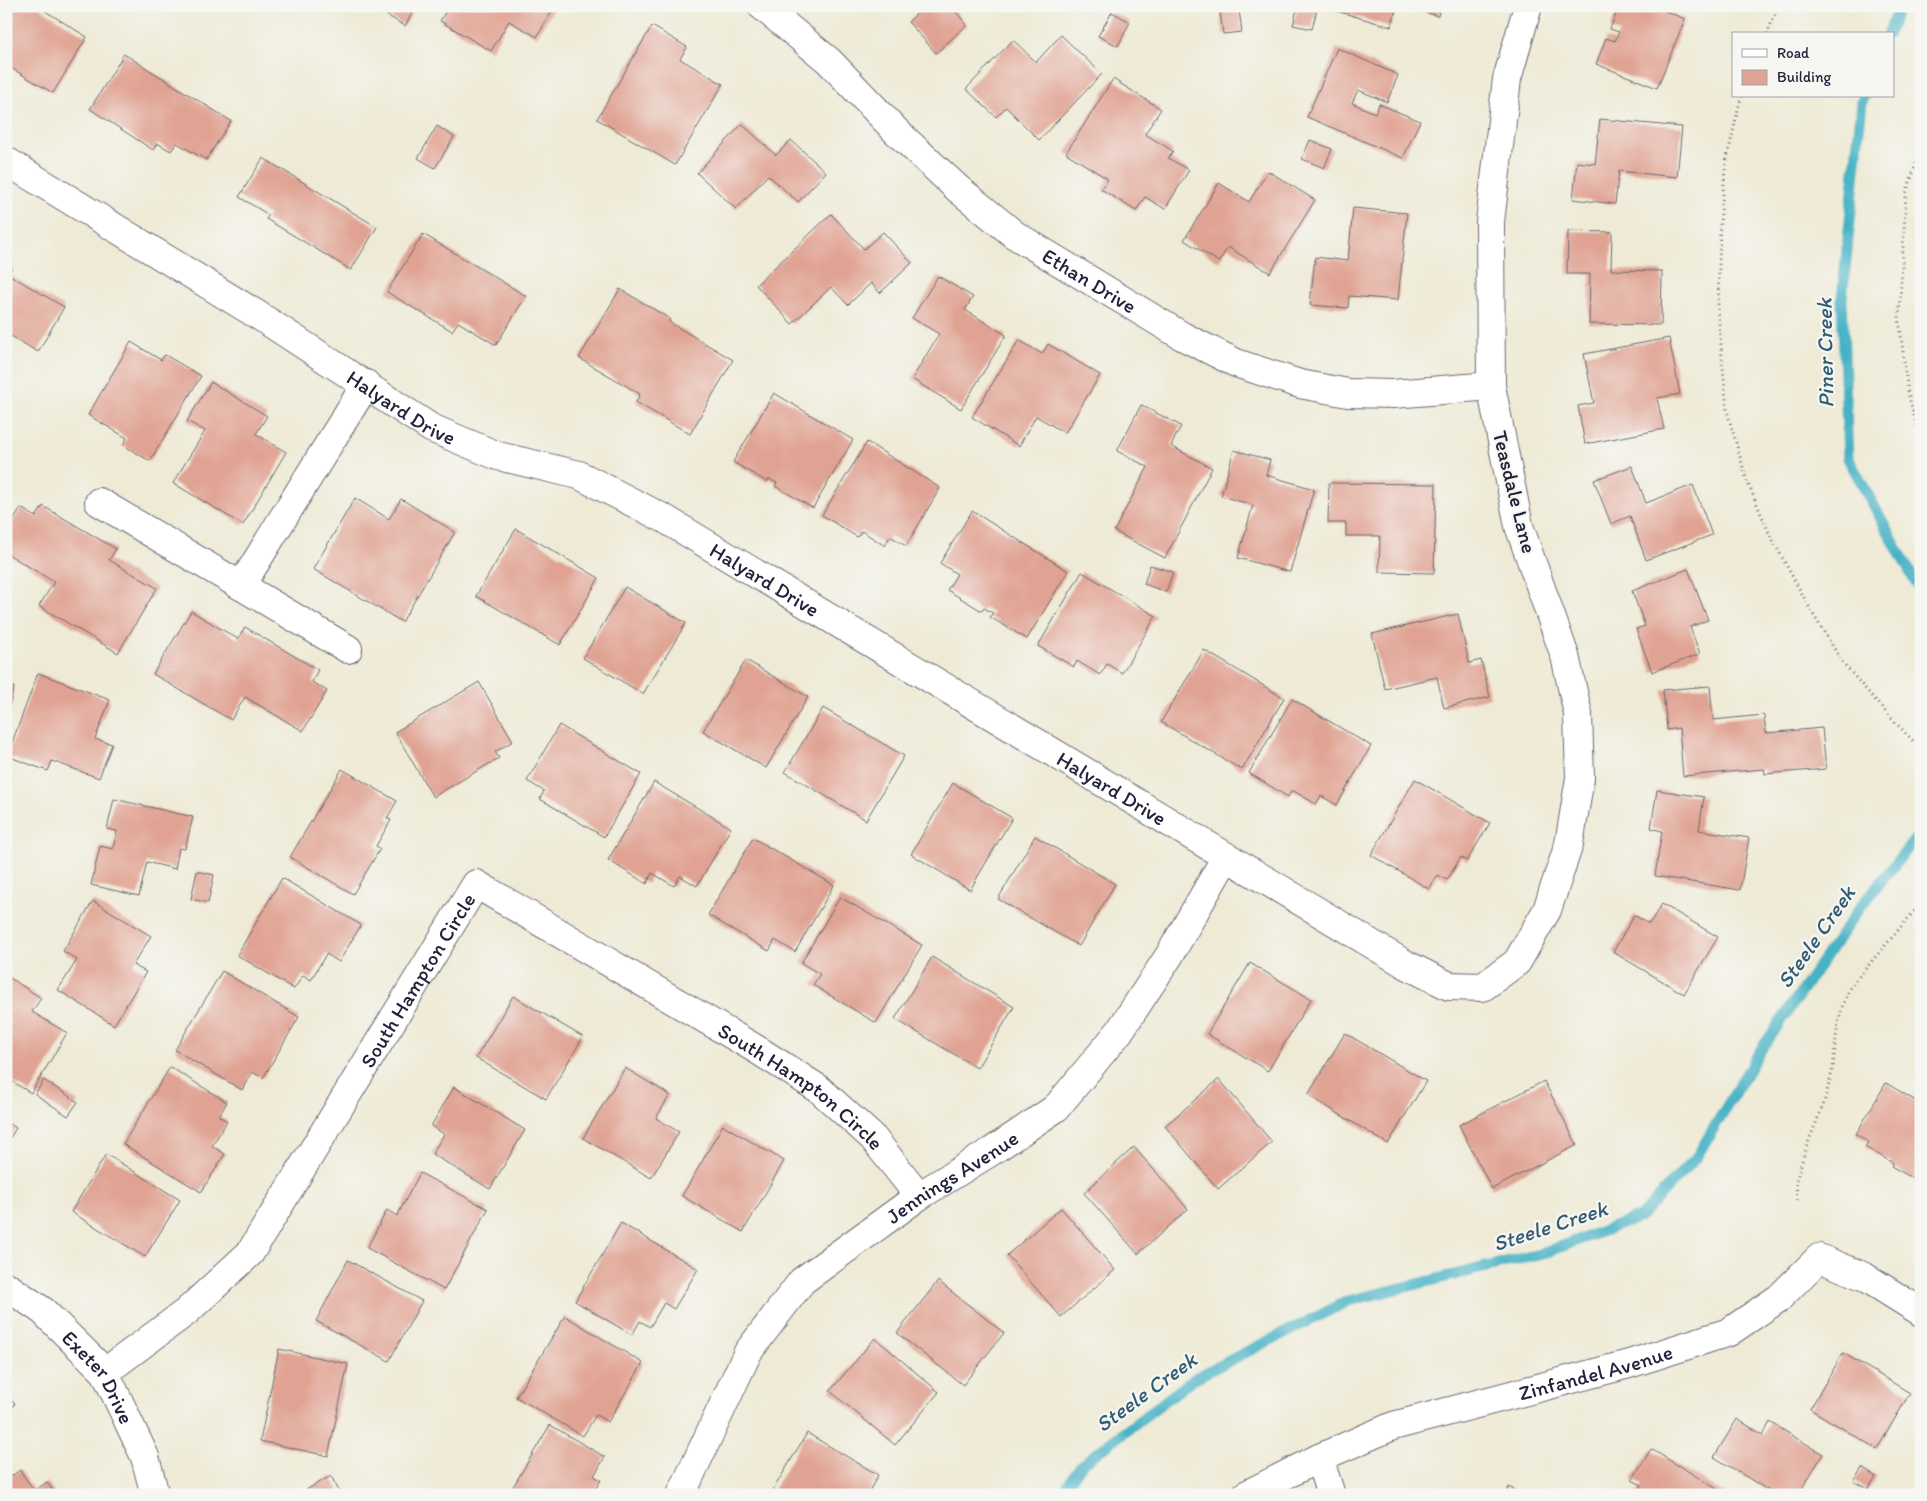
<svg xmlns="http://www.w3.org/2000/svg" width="1927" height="1501" font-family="Itim,sans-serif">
<rect width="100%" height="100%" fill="#f6f6f2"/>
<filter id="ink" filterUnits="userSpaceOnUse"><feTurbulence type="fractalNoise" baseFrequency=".02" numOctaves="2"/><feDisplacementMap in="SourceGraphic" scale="10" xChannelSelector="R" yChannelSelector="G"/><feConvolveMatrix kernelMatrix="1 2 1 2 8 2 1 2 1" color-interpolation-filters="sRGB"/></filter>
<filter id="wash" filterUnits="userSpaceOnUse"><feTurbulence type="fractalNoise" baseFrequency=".0096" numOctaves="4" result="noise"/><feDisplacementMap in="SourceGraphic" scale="20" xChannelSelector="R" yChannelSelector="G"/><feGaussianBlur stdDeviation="1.12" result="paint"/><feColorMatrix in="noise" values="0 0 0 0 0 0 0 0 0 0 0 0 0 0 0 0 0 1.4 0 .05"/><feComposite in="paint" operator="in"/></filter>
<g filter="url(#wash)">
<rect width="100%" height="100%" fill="#eeead5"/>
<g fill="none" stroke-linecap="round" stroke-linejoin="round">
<g stroke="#47b2c5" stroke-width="11">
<polyline points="1888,34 1899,6"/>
<polyline points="1864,96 1862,102 1842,299 1848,458 1921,592"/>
<polyline points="1061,1495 1081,1465 1195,1378 1348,1301 1547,1252 1640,1217 1697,1156 1758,1054 1858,910 1921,832"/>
</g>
</g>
<g id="blocks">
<g fill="#e0a393">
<polygon points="6,6 37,6 87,37 53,93 6,65"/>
<polygon points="371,6 416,6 405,26"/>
<polygon points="449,6 555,6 537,37 509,21 491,51 440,21"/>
<polygon points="925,6 951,6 967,25 936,53 908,22"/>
<polygon points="1298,6 1317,9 1312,29 1293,25"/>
<polygon points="1320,6 1397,6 1391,27"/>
<polygon points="1405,6 1441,6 1438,16"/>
<polygon points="1619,6 1653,6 1685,19 1657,88 1596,64 1606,38 1615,41 1619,32 1610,29"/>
<polygon points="1239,10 1242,32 1223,34 1220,12"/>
<polygon points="1112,12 1130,22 1118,46 1098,36"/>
<polygon points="652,26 687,47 680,59 723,84 675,165 597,119"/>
<polygon points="1061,35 1102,74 1039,140 1006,107 996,117 966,89 1013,40 1036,62"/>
<polygon points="1337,48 1398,75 1387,102 1358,90 1352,103 1375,113 1379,104 1420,121 1403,158 1307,117"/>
<polygon points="124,54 231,121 206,160 177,143 171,151 157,143 153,150 90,109"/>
<polygon points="1113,79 1161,109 1145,134 1173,151 1168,158 1189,170 1165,209 1145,197 1136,211 1101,189 1108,179 1066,153"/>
<polygon points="1600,119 1682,127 1677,177 1619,171 1615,204 1573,199 1577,162 1595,164"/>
<polygon points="742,124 776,155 791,140 826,172 798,202 768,175 736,209 697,173"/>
<polygon points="437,126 454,137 435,168 418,158"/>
<polygon points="1310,140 1332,149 1324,168 1302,159"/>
<polygon points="263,158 377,227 351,270 266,219 269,215 239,197"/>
<polygon points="1268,171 1315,200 1270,273 1228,247 1219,262 1184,240 1219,183 1249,202"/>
<polygon points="1353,208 1407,213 1398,300 1349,296 1348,308 1310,305 1315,257 1348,261"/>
<polygon points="831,214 864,249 883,232 912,263 880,293 871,283 848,305 831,287 792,324 756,285"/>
<polygon points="1568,231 1612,232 1611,270 1662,271 1661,325 1589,324 1590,274 1567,274"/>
<polygon points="423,234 526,296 496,345 458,322 452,331 387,292"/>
<polygon points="6,264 12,267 8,274 64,307 38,352 6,333"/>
<polygon points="938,276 973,297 965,310 1006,335 961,409 912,379 939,334 912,318"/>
<polygon points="620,289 670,319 669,322 733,360 690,434 636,402 640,394 579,358"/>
<polygon points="1669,338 1680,394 1657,398 1664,429 1585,444 1578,406 1594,403 1584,354"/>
<polygon points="1019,340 1042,354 1048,344 1100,375 1065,433 1036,416 1019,446 972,417"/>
<polygon points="131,342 161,360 165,355 201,376 150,461 123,445 127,438 88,415"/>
<polygon points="211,382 267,416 256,434 286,452 243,525 173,483 205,431 187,421"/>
<polygon points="774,393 853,440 813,508 775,486 777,483 769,479 767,482 733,462"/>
<polygon points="1141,405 1181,426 1171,446 1212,468 1165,558 1114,531 1148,467 1117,451"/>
<polygon points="867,442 940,488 906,546 890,536 885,546 862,531 857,537 822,515"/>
<polygon points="1234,450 1270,460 1266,475 1314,489 1290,572 1238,558 1253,505 1221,496"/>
<polygon points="1632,466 1646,503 1693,485 1712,535 1646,560 1630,516 1611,524 1594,480"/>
<polygon points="1329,483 1436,484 1434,573 1379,572 1380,536 1346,536 1346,523 1328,523"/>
<polygon points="355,498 389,519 401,499 455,532 402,622 313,569"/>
<polygon points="43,506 116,549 109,560 157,588 118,653 39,606 54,582 6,553 6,533 21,508 36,517"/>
<polygon points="972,511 1068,571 1027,639 990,617 993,613 984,608 982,611 947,590 957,574 940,563"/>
<polygon points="516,529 599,578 560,645 476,596"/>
<polygon points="1150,565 1173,572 1166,592 1144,584"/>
<polygon points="1688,569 1708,620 1690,627 1700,654 1652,672 1636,629 1645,626 1632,591"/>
<polygon points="1082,572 1156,616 1122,673 1107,664 1100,675 1077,661 1074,667 1038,646"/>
<polygon points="625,587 686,623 643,694 583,658"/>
<polygon points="191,611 238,639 245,627 318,670 312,682 327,691 303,731 245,697 231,720 153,674"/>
<polygon points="1458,614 1469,663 1481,660 1490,697 1444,708 1437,677 1385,689 1372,634"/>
<polygon points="1204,650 1284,698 1242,770 1161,722"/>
<polygon points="746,660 808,697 766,768 703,731"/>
<polygon points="38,673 110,700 95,739 112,744 99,778 52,761 48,771 7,756"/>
<polygon points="479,682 513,741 495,752 499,758 433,797 395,732"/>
<polygon points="6,686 14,687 7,716 6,716"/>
<polygon points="1710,686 1713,720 1764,715 1766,733 1822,728 1826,769 1765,774 1764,769 1683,776 1679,728 1667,730 1663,690"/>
<polygon points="1292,699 1371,746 1337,805 1321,796 1316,804 1292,790 1288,797 1249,773"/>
<polygon points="823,708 904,756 866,820 785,772"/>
<polygon points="559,725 641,774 604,837 540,799 544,791 527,781"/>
<polygon points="342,769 397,801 387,818 391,820 376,846 380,849 353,894 290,857"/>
<polygon points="1415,779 1490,823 1467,861 1461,857 1447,880 1438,875 1429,889 1371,855"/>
<polygon points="654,782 731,828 697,886 680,876 674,886 652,873 647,884 608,860"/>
<polygon points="953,783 1012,818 970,890 911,854"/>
<polygon points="1657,790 1704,797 1699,830 1749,838 1740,890 1655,876 1662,831 1651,828"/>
<polygon points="114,799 193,817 185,849 179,848 175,869 147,862 139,896 91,885 100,846 113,849 117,831 107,829"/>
<polygon points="1035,836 1115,884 1079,946 998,899"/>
<polygon points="753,838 834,885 795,952 775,940 769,951 708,915"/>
<polygon points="197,871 214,875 208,903 191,899"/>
<polygon points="282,878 361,925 339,962 326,954 311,980 303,975 294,989 237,955"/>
<polygon points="840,897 922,945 876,1023 813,985 820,974 801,963"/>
<polygon points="93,901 151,936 133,965 146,972 114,1025 58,990 77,960 63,951"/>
<polygon points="1662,904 1718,937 1684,994 1613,952 1634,915 1649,924"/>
<polygon points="932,957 1014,1007 977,1068 895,1019"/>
<polygon points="1250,963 1311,999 1268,1071 1207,1034"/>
<polygon points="222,971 299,1017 263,1078 252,1072 242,1090 175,1050"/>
<polygon points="10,978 41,998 32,1012 67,1033 31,1093 6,1078 6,985"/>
<polygon points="513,996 583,1037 546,1099 476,1058"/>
<polygon points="1345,1033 1426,1081 1388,1144 1308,1095"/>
<polygon points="170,1067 227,1102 219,1116 227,1121 212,1146 225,1154 201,1192 123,1144"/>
<polygon points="625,1068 670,1095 656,1118 679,1132 651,1178 583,1138"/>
<polygon points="1219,1079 1272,1142 1218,1189 1165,1126"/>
<polygon points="44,1080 78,1102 68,1116 35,1094"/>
<polygon points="1544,1081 1577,1145 1492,1189 1459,1125"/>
<polygon points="1886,1083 1921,1104 1921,1183 1891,1166 1893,1163 1865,1147 1868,1142 1856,1134"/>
<polygon points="454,1087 525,1130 490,1189 432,1154 444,1134 431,1126"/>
<polygon points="6,1122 16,1128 6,1144"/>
<polygon points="723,1125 784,1161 743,1232 682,1196"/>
<polygon points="1134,1147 1188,1209 1138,1254 1084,1193"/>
<polygon points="106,1154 180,1200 145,1257 71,1212"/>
<polygon points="420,1173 488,1209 444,1290 367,1248 387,1210 397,1216"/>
<polygon points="1061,1208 1115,1270 1061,1317 1007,1255"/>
<polygon points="621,1223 698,1269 674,1309 664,1303 650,1327 640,1321 632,1335 575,1301"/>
<polygon points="348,1260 422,1301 389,1361 316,1321"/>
<polygon points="938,1281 1004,1333 963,1385 897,1333"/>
<polygon points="565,1316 643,1363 608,1422 596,1415 583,1436 516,1397"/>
<polygon points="875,1338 939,1392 895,1445 830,1391"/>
<polygon points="279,1349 348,1364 328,1456 260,1441"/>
<polygon points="1843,1353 1910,1393 1877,1449 1810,1409"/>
<polygon points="6,1398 15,1403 6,1418"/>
<polygon points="1737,1419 1763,1435 1770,1422 1823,1454 1798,1495 1776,1495 1714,1457"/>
<polygon points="550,1425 605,1457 594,1476 601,1480 592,1495 508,1495"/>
<polygon points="807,1433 878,1475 867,1495 770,1495"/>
<polygon points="1651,1449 1727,1495 1636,1495 1642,1485 1632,1480"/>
<polygon points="1862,1468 1876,1477 1868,1489 1854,1481"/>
<polygon points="20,1470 34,1491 47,1482 56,1495 6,1495 6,1480"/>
<polygon points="331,1476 341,1495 297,1495"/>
<polygon points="1509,1487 1522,1495 1505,1495"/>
</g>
</g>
</g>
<g filter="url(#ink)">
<use href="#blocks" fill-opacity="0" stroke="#696871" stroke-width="1"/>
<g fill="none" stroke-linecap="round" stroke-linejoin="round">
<g stroke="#696871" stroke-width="30">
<g id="minor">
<path id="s1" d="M 762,6 L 829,61 L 897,132 L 957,188 L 1015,235 L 1182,336 L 1236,363 L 1300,384 L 1348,393 L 1393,394 L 1491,386"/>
<path id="s2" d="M 6,161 L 261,317 L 431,428 L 498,456 L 579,475 L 665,519 L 1405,964 L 1449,986 L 1483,987 L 1517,962 L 1547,910 L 1569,844 L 1580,778 L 1578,714 L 1565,656 L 1519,526 L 1491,386 L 1490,222 L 1507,79 L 1528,6"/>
<polyline points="99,502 348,649"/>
<polyline points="241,586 366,384"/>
<path id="s3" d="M 6,1286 L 43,1311 L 105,1372 L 145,1457 L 155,1495"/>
<path id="s4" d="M 105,1372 L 186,1312 L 250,1253 L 476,884 L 756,1049 L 819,1089 L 873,1138 L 919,1196"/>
<polyline points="1319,1458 1331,1495"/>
<path id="s5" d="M 681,1495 L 748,1352 L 802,1281 L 919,1196 L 992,1151 L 1056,1108 L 1119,1032 L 1169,956 L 1226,857"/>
<path id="s6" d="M 1246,1495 L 1319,1458 L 1393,1426 L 1629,1364 L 1729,1332 L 1779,1298 L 1819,1258 L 1865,1277 L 1921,1312"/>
</g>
</g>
<g stroke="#696871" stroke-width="3" stroke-dasharray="1 4" stroke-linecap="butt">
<polyline points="1767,34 1778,6"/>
<polyline points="1742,96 1739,105 1726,163 1720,223 1718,313 1727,411 1747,481 1770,535 1814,616 1843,663 1891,718 1921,749"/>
<polyline points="1921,149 1906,194 1899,319 1908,393 1921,442"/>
<polyline points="1797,1200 1796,1181 1807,1145 1824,1103 1833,1068 1837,1028 1842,1007 1851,986 1921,903"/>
</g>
<use href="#minor" stroke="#fff" stroke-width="28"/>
</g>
</g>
<g text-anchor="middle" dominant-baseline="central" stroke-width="4.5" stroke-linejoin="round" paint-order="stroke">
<g font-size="21" fill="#22223b" stroke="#f6f6f2">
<text stroke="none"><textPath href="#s1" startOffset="429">Ethan Drive</textPath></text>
<text stroke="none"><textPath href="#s2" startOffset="466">Halyard Drive</textPath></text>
<text transform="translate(1515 492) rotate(76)">Teasdale Lane</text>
<text stroke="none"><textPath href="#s2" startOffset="871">Halyard Drive</textPath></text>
<text stroke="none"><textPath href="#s2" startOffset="1276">Halyard Drive</textPath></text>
<text stroke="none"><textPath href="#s4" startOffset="508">South Hampton Circle</textPath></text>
<text stroke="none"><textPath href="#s4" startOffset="1004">South Hampton Circle</textPath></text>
<text stroke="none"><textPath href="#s5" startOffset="430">Jennings Avenue</textPath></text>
<text stroke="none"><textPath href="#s6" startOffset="372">Zinfandel Avenue</textPath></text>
<text stroke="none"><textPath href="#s3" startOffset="132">Exeter Drive</textPath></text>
</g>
<g font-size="22" font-style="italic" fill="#315c72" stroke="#f6f6f2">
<text transform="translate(1825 353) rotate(-91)">Piner Creek</text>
<text transform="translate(1816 937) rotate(-55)">Steele Creek</text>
<text transform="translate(1550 1226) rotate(-18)">Steele Creek</text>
<text transform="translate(1146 1392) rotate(-36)">Steele Creek</text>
</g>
</g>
<rect width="1927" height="1501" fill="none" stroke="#f6f6f2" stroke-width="25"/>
<rect x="1732" y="32" width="162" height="65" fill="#f6f6f2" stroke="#a1a1a9"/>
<rect x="1742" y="49" width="25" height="8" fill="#ffffff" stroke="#a1a1a9"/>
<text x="1777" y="58" font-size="15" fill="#22223b">Road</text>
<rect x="1742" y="70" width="25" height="15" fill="#e0a393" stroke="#a1a1a9"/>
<text x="1777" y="82" font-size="15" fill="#22223b">Building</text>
</svg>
